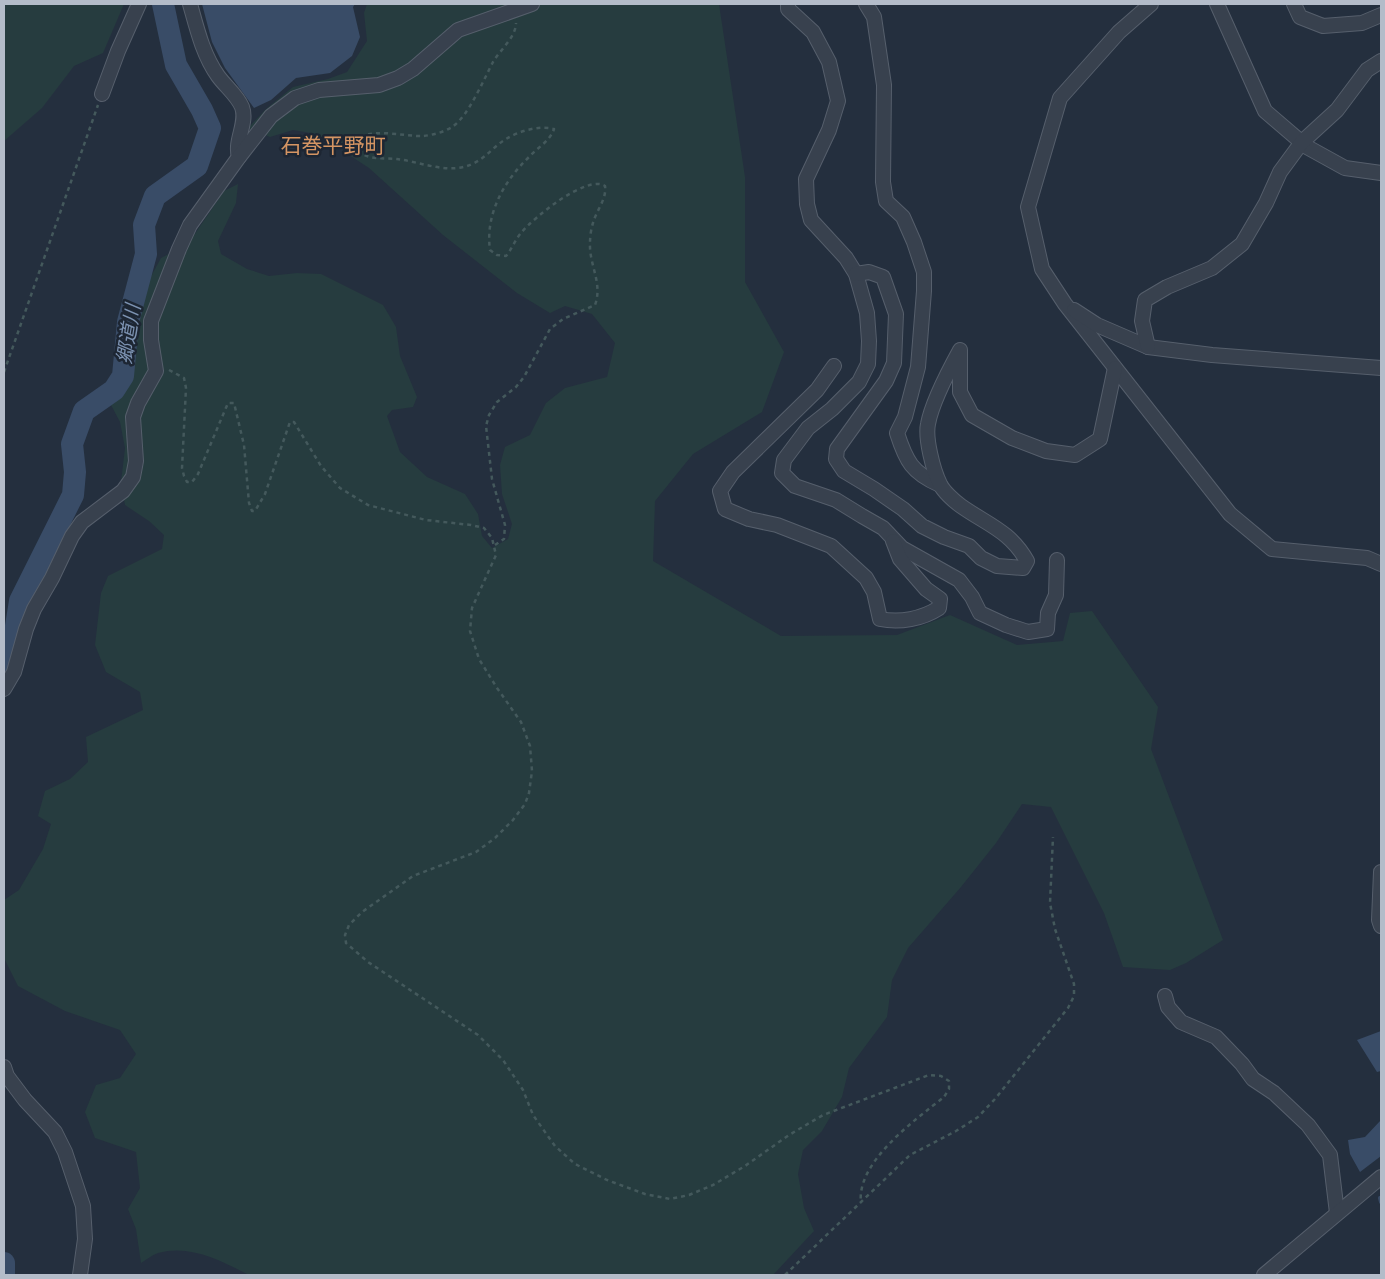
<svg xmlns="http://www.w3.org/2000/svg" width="1385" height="1279" font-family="Jost,'Noto Sans JP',sans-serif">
<rect width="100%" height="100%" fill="#242f3e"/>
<g fill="#263c3f">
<polygon points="4,4 124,4 103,53 74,66 42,108 4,141"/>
<path d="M 367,4 L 719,4 L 745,177 L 745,282 L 784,352 L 762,412 L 693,454 L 655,501 L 653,561 L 781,636 L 897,635 L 950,615 L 1017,645 L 1063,641 L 1070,613 L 1092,611 L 1158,707 L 1151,749 L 1223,940 L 1186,963 L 1170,970 L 1123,967 L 1104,913 L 1051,807 L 1022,804 L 996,843 L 961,887 L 908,948 L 892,980 L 887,1017 L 849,1068 L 842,1097 L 822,1131 L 803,1150 L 798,1174 L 804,1208 L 814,1231 L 773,1275 L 249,1275 C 221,1261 191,1244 158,1253 C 152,1255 146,1260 141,1263 L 136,1229 L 128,1209 L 140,1188 L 136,1152 L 95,1138 L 85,1112 L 96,1085 L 120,1078 L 136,1054 L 120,1030 L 65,1011 L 18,986 L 4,958 L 4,900 L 19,890 L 43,849 L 51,824 L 38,816 L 45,791 L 70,779 L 88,762 L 86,737 L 143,710 L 140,692 L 106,672 L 95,645 L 101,593 L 108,576 L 162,549 L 164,535 L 149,521 L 125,505 L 121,482 L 125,448 L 120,422 L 111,405 L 121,388 L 129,367 L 134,323 L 143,291 L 161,258 L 188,244 L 224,191 L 238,184 L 236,203 L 218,241 L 221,254 L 247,269 L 269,276 L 297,273 L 321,274 L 383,305 L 396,327 L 400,356 L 417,397 L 413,407 L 392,410 L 387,416 L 400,452 L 427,477 L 465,494 L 478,514 L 482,536 L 492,548 L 508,539 L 512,524 L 502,494 L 500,465 L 505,447 L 530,435 L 546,403 L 565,388 L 607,377 L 615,343 L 592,314 L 565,306 L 550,313 L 517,293 L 443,235 L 369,168 L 317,134 L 293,130 L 270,137 L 248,128 L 266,109 L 293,87 L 328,79 L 347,72 L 367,41 L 364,13 Z"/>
</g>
<g fill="#394c67">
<polygon points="202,4 355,4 353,7 360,37 352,56 330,73 296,78 271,100 254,108 225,68 212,42"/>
<polygon points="1381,1031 1381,1071 1377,1072 1357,1040"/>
<polygon points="1381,1120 1381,1156 1360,1172 1350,1154 1348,1140 1365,1137"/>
</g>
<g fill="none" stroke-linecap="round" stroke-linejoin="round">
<polyline stroke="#394c67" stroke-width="4" points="1380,1198 1381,1202"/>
<g stroke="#394c67" stroke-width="22">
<polyline points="4,665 13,645 20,601 73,495 75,472 72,444 84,411 114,390 123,376 128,322 146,254 144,225 155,196 197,166 210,128 202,110 176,65 163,4"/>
<polyline points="4,1263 4,1275"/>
</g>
<g stroke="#565f6c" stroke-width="16">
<g id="minor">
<path d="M 190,4 C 197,29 203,55 218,76 C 226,87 237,95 242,107 C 248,123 234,140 239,157"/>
<polyline points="788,4 788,9 813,32 829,62 838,101 829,130 806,179 807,204 811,220 846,258 856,274 867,313 869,341 868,364 859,382 832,409 808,428 784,460 782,473 795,486 836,500 862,516 883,528 902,548 959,580 972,597 980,613 1006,625 1028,632 1047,629 1048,613 1056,595 1057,560"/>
<path d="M 866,4 L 874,17 L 884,85 L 883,182 L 886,201 L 903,217 L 914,242 L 924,272 L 924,291 L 918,367 L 905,417 L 897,433 C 906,461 912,473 940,485"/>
<polyline points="1151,4 1119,32 1060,98 1028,207 1042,269 1065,304 1230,514 1272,549 1367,558 1381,564"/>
<polyline points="1217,4 1265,111 1307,147 1345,168 1381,173"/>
<polyline points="1294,4 1300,17 1323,26 1362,23 1381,15"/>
<polyline points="102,94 118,51 139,4"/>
<path d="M 856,274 L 869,272 L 883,277 L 896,314 L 894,363 L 886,381 L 837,449 L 836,459 L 844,471 L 874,489 L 903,509 L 922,526 L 944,537 L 969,546 L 981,558 L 997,566 L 1023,568 L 1027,561 C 1010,531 988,525 961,506 C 954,501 943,491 940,484 C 933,470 925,438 928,424 C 932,402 949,370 960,350 L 960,392 L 972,415 L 1012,438 L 1046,451 L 1075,455 L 1100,439 L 1115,368"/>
<polyline points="1074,310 1097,325 1148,347 1212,355 1381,368"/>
<polyline points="1148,347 1142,321 1145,300 1167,287 1212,268 1242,244 1266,203 1280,172 1302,142 1337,110 1367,70 1381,61"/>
<path d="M 834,366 L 817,390 L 733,472 L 720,491 L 725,509 L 749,519 L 777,525 L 831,546 L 866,578 L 874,592 L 880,619 C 900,623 922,619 939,608 L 940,599 L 926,589 L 900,559 L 893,541"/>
<polyline points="4,689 14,672 26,629 34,609 52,578 72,536 82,522 123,491 133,477 136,461 133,417 138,403 156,371 151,340 151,321 179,249 190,225 239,157 271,116 295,98 319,90 379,85 398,78 413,69 458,30 532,4"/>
<polyline points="1381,872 1379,920 1381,926"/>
<polyline points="1165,996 1168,1007 1181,1022 1216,1037 1242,1064 1253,1079 1274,1093 1308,1125 1330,1155 1337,1213"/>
<polyline points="4,1067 7,1076 25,1100 55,1132 65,1152 83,1206 85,1239 80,1275"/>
<polyline points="1264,1275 1381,1177"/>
</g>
</g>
<g stroke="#44595c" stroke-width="2.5" stroke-dasharray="4 4" stroke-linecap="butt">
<path d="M 169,370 L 184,378 L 186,388 L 182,468 L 184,476 L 187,482 L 192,482 L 198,474 L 228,403 L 234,403 L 244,445 L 249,503 L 252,511 L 255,511 L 265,494 L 290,422 L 294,422 L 321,466 L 340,488 L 368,505 L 426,520 L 471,525 L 484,528 L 492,538 L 496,555 L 472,608 L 470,631 L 479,659 L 497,688 L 521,722 L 530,746 L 532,771 L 529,793 L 525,804 L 513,820 L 495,838 L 476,852 L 413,876 L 362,912 L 349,925 L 345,935 L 346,943 L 368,962 L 478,1035 L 503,1060 L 523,1090 L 533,1115 L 555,1146 L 575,1164 L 607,1180 L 645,1194 L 670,1199 L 689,1195 L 713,1185 L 745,1166 L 789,1135 L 823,1115 L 929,1075 L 941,1076 L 949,1081 L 949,1089 L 944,1097 C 915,1120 856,1162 861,1203"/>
<polyline points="4,372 98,105"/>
<path d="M 495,545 L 504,539 L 505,525 L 492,479 L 486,426 L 489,415 L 497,402 L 516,387 L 524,377 L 550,329 L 563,319 L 595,305 C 603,283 589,265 590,243 C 590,237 591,229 593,223 C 596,211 607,199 605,186 C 587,174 533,218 521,233 C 515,240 512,249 506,256 L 497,255 L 490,250 C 485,214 504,181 529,157 C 538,147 550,141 554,129 C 539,125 519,131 506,139 C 494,146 486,158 472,164 C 449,175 421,162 397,159 C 388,158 378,159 370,157 C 362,155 357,150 352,144 C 366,125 404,137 423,136 C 433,135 444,132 452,127 C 468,117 484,79 493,62 C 500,50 516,37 516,23"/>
<polyline points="785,1275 910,1155 956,1131 978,1117 995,1099 1068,1008 1074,996 1074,984 1055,929 1050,903 1053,837"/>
</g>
<use href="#minor" stroke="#38414e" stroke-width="14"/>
</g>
<g text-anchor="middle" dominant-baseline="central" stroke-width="5" stroke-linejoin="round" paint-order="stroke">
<g font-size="20" font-style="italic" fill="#7c92b1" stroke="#1d2633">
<text transform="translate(129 334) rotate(-81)">郷道川</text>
</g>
<g font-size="21" fill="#d59563" stroke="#1d2633">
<text x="333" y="146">石巻平野町</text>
</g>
</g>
<rect width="1385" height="1279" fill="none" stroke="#b4bcc9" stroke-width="10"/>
</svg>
